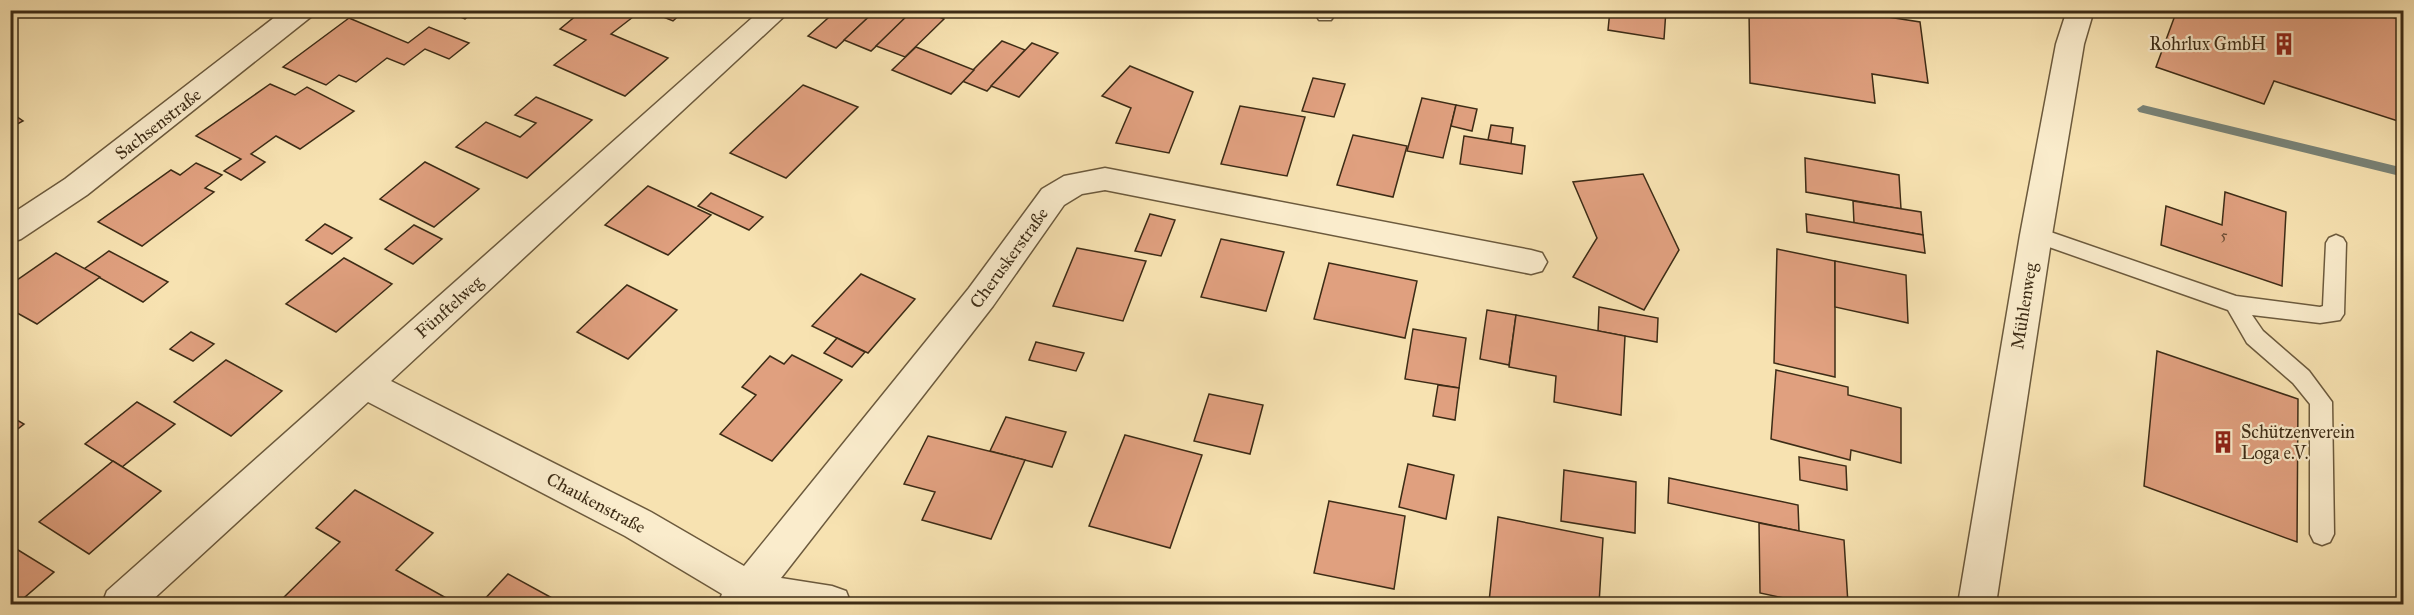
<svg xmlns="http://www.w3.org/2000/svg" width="2414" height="615" font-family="'IM FELL Great Primer',serif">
<rect width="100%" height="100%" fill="#f7e2b1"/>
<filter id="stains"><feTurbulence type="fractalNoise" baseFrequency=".00333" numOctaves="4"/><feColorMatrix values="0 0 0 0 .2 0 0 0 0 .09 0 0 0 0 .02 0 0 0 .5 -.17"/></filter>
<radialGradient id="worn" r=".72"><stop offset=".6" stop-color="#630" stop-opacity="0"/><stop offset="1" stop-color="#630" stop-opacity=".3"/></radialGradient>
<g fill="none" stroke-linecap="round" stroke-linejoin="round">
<polygon fill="#798276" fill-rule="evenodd" points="2143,105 2404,168 2404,177 2139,112 2137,109"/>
</g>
<g fill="#e0a07f" stroke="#3d2c16" stroke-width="1.5">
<polygon points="444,10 476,10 465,19"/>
<polygon points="583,10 618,10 633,17 611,34 668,58 625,96 554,65 586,40 560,29"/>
<polygon points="646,10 685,10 673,21"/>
<polygon points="837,10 876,10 836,48 808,36"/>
<polygon points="876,10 902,10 910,14 871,51 844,40"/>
<polygon points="913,10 922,10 944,19 905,57 876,46"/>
<polygon points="1610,10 1666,10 1664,39 1608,30"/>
<polygon points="1749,10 1843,10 1920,22 1928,83 1872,74 1875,103 1750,83"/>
<polygon points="2177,10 2372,10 2404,21 2404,123 2274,81 2264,104 2156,67"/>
<polygon points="349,18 408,43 429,27 469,43 449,59 425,49 404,65 387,58 356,82 339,75 326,85 283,67"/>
<polygon points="1002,41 1025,50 987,91 962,81"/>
<polygon points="1032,43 1058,53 1019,97 991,86"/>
<polygon points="916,47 974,70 951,94 892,70"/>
<polygon points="1130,66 1193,92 1169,153 1116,143 1131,108 1102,96"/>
<polygon points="1313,78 1345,84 1334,117 1302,111"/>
<polygon points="270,84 295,95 307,87 354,111 300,149 276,136 251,154 265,162 241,180 224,171 241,159 196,136"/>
<polygon points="803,85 858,107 786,178 730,153"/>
<polygon points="536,97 592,120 527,178 456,147 486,122 520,137 536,123 515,115"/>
<polygon points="1422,98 1456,105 1443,158 1407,151"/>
<polygon points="1456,105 1477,109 1472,131 1451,126"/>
<polygon points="1240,106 1305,117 1287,176 1221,164"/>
<polygon points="10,112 23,121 10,128"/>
<polygon points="1491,125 1513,128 1511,144 1488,140"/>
<polygon points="1353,135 1407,146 1393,197 1337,185"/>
<polygon points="1464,136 1525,146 1522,174 1460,164"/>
<polygon points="1805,158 1899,175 1901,209 1806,192"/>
<polygon points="425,162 479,189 434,227 380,199"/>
<polygon points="196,163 222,175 205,188 214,192 142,246 98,222 171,170 180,175"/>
<polygon points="1643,174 1679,250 1644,310 1573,277 1597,238 1573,182"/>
<polygon points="648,186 711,215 668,255 605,225"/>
<polygon points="2225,192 2286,212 2282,286 2161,245 2166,206 2222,225"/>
<polygon points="711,193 763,217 749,230 698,206"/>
<polygon points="1853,201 1921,212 1923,235 1854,223"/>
<polygon points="1150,214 1175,220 1161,256 1135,251"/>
<polygon points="1806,214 1923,235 1925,253 1807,232"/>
<polygon points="325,224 352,238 332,254 306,240"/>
<polygon points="414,225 442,239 413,264 385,249"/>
<polygon points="1221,239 1284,252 1266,311 1201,297"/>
<polygon points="1077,248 1146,261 1123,321 1053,306"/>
<polygon points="1777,249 1835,261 1835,377 1774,363"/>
<polygon points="109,251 168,282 143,302 84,269"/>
<polygon points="56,253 100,277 37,324 10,309 10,285"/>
<polygon points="344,258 392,284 336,332 286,304"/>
<polygon points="1835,261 1906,275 1908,323 1835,307"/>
<polygon points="1329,263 1417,281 1405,338 1314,319"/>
<polygon points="861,274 915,299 868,353 812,326"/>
<polygon points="627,285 677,310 628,359 577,332"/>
<polygon points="1599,307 1658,318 1657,342 1598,331"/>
<polygon points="1487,310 1516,315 1509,365 1480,359"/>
<polygon points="1516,315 1625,336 1621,415 1554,402 1556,376 1509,367"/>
<polygon points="1413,329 1466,338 1459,388 1405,379"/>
<polygon points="191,332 214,344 193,361 170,349"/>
<polygon points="837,338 865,352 852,367 824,353"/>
<polygon points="1036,342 1084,353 1076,371 1029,360"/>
<polygon points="2157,351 2298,399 2297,542 2144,486"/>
<polygon points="792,355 842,380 772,461 720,434 756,395 742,387 770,356 784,364"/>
<polygon points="226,360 282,391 231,436 174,402"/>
<polygon points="1776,370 1848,387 1848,395 1901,408 1901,463 1851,450 1850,460 1771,439"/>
<polygon points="1438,385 1459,388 1455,420 1433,416"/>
<polygon points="1209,394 1263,405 1250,454 1194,441"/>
<polygon points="137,402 175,424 122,467 85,444"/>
<polygon points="10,416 24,424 10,435"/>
<polygon points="1006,417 1066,432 1052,467 990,451"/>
<polygon points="1125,435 1202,455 1170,548 1089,526"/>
<polygon points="928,436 1025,460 991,539 922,520 935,492 904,484"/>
<polygon points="1799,457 1846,466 1847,490 1800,480"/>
<polygon points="113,461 161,491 89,554 39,522"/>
<polygon points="1408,464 1454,475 1446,519 1399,507"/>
<polygon points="1564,470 1636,482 1635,533 1561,521"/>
<polygon points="1669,478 1798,505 1799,531 1668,503"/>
<polygon points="355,490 433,533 396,570 457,604 277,604 340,542 316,528"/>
<polygon points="1329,501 1405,516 1394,589 1314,573"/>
<polygon points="1498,517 1603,538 1599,604 1501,604 1489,602"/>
<polygon points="1759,523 1844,540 1848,604 1813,604 1760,593"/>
<polygon points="10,545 54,572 18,603 10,598"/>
<polygon points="508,574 563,604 480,604"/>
</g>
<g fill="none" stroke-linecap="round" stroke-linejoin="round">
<g stroke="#6c5a3d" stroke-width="3">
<g id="lane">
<polygon points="1313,10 1330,10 1334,16 1331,20 1319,20"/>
<polygon points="2036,227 2236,296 2320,307 2323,306 2326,243 2329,238 2336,235 2343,238 2346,243 2344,314 2340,320 2320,323 2252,315 2263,331 2309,371 2332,402 2334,534 2330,542 2322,545 2314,542 2310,534 2310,404 2293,383 2247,343 2228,310 2029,240 2026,235 2029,230"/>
</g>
</g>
<g stroke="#6c5a3d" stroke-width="3">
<g id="street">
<polygon points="284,10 315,10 312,16 87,195 21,239 10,243 10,215 65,179"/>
<polygon points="761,10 791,10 391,381 651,512 744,566 969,288 1042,189 1064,176 1105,168 1531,250 1542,253 1547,262 1542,271 1531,274 1105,190 1082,194 1064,205 993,306 781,578 832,586 846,591 851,604 718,604 722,594 625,536 368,402 148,604 102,604 107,591"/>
<polygon points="2067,10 2094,10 2084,44 2052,235 1996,604 1958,604 2020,235 2056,44"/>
</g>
</g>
<use href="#lane" fill="#faeccc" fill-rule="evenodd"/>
<use href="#street" fill="#faeccc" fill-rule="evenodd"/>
</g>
<defs>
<g id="building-bare" transform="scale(1.8)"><path d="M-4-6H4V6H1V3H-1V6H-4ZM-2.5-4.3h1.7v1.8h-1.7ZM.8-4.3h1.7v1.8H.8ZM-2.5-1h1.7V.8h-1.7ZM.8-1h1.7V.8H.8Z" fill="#8f2418" stroke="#faeccc" stroke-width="2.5" paint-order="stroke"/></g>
</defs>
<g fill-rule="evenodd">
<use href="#building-bare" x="2284" y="44"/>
<use href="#building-bare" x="2223" y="442"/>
</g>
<g text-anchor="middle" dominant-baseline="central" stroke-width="4.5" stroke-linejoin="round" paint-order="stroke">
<g font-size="15" fill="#664930">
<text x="2224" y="235">5</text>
</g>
<g font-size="18" fill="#3d2c16" stroke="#faeccc" text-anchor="end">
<text x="2266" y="44">Rohrlux GmbH</text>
<text x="2241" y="432" text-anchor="start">Schützenverein<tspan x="2241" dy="21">Loga e.V.</tspan></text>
</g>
<g font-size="18" fill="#3d2c16" stroke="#faeccc">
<text transform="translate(158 124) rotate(-38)">Sachsenstraße</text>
<text transform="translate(1009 258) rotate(-54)">Cheruskerstraße</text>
<text transform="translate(2024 306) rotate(-81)">Mühlenweg</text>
<text transform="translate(449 307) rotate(-42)">Fünftelweg</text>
<text transform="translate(596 503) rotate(28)">Chaukenstraße</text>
</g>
</g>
<rect width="2414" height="615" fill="none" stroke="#f7e2b1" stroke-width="36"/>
<rect x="12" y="12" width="2390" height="591" fill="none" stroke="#3d2c16" stroke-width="3"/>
<rect x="18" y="18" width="2378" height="579" fill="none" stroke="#3d2c16" stroke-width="1.5"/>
<rect width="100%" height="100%" filter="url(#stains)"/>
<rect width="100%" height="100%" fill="url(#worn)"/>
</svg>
